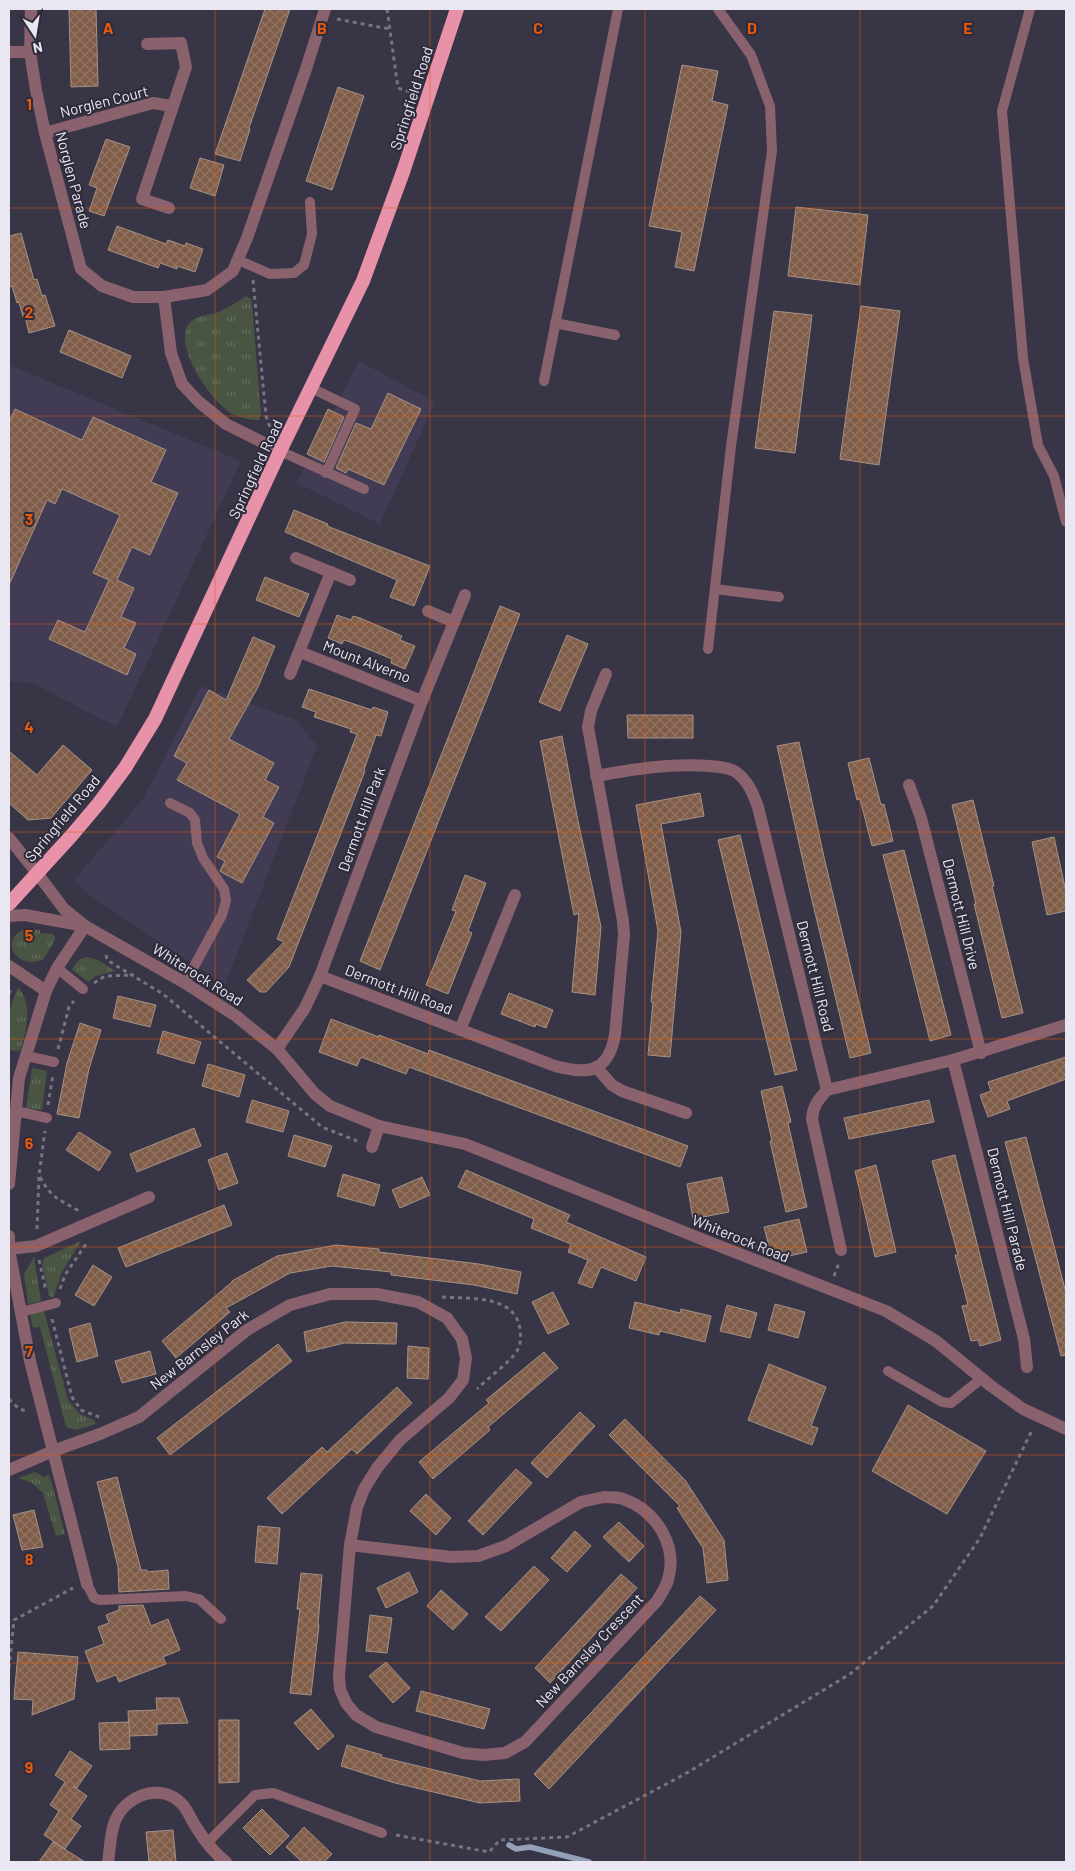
<svg xmlns="http://www.w3.org/2000/svg" width="1075" height="1871" font-family="Barlow,sans-serif">
<defs>
<pattern id="grass-tufts" width="24" height="20" patternUnits="userSpaceOnUse" patternTransform="scale(1.25)"><rect width="24" height="20" fill="#495542"/><path d="M3 7l-1-3M5 7V3M7 7l1-3M15 17l-1-3M17 17v-4M19 17l1-3" fill="none" stroke="#636d5e"/></pattern>
<pattern id="building-cross-hatch" width="8" height="8" patternUnits="userSpaceOnUse" patternTransform="scale(1.25)"><rect width="8" height="8" fill="#805d48"/><path d="M0 0l8 8M0 8l8-8" fill="none" stroke="#927463"/></pattern>
</defs>
<rect width="100%" height="100%" fill="#383546"/>
<g fill="#413c53">
<polygon points="359,361 435,402 380,524 297,483"/>
<polygon points="9,365 241,461 117,727 32,683 9,681"/>
<polygon points="201,686 296,720 317,746 225,985 86,893 74,880 143,799"/>
</g>
<g fill="url(#grass-tufts)">
<path d="M 246,296 L 251,299 L 252,304 L 261,415 L 258,420 C 249,420 236,417 229,412 C 210,399 171,344 190,322 C 198,314 210,316 219,312 C 228,307 238,302 246,296 Z"/>
<path d="M 25,929 L 40,930 L 40,933 L 52,934 L 55,936 L 55,940 L 43,960 C 13,970 0,938 25,929 Z"/>
<path d="M 88,957 L 100,961 L 115,971 L 96,976 L 88,982 L 72,970 C 76,962 79,958 88,957 Z"/>
<path d="M 18,987 C 33,1004 27,1032 20,1051 L 9,1050 L 9,1011 Z"/>
<polygon points="32,1068 47,1071 42,1110 26,1108"/>
<polygon points="81,1241 62,1272 53,1298 49,1296 42,1264 44,1258"/>
<polygon points="34,1257 41,1301 28,1304 24,1274"/>
<polygon points="44,1311 68,1400 80,1414 94,1420 96,1424 76,1430 66,1427 40,1327 33,1328 30,1314"/>
<polygon points="35,1472 44,1477 48,1474 51,1480 65,1534 56,1536 43,1493 32,1483 18,1478"/>
</g>
<g fill="none" stroke-linecap="round" stroke-linejoin="round">
<polyline stroke="#92a0b9" stroke-width="5.5" points="509,1845 516,1849 530,1847 589,1862"/>
</g>
<g fill="url(#building-cross-hatch)" stroke="#a59185">
<polygon points="69,9 96,9 98,86 71,87"/>
<polygon points="265,9 290,9 249,128 250,129 240,161 215,154"/>
<polygon points="682,65 718,71 712,101 728,105 694,271 675,267 682,232 649,226"/>
<polygon points="338,87 364,96 332,190 306,181"/>
<polygon points="106,139 130,147 104,216 89,211 97,188 89,185"/>
<polygon points="200,158 224,165 215,196 190,188"/>
<polygon points="796,207 868,215 860,285 788,276"/>
<polygon points="117,226 166,244 168,240 185,246 186,243 203,249 195,272 177,266 177,269 160,263 158,268 108,250"/>
<polygon points="21,233 34,280 37,279 42,296 45,295 55,326 29,333 25,317 23,317 19,302 17,303 12,286 9,287 9,236"/>
<polygon points="861,306 900,311 879,465 840,459"/>
<polygon points="774,311 812,315 795,453 755,448"/>
<polygon points="69,330 131,356 122,378 60,352"/>
<polygon points="388,393 421,409 384,485 348,469 346,473 336,468 356,423 371,429"/>
<polygon points="15,409 82,440 93,417 166,450 151,482 178,493 150,555 132,547 117,580 134,588 121,617 136,623 124,648 136,654 127,675 49,639 58,620 85,632 109,580 93,573 120,515 62,489 55,504 47,500 9,585 9,422"/>
<polygon points="328,409 344,417 324,462 307,454"/>
<polygon points="294,510 328,524 327,526 430,566 414,606 390,597 397,580 285,532"/>
<polygon points="265,577 309,594 299,617 256,600"/>
<polygon points="500,606 520,614 380,970 360,961"/>
<polygon points="337,615 351,620 353,616 360,618 402,636 400,640 415,646 405,669 391,663 392,659 358,645 344,640 342,644 328,638"/>
<polygon points="567,635 588,644 560,711 539,702"/>
<polygon points="253,637 275,646 258,687 229,739 274,763 265,780 279,787 263,817 274,823 242,883 221,872 220,871 225,861 217,857 240,814 177,780 187,763 174,756 209,690 226,700"/>
<polygon points="309,689 372,710 373,707 388,712 381,736 376,735 364,770 365,771 289,967 266,992 260,992 247,980 284,942 277,939 357,734 350,732 351,729 314,717 316,712 302,707"/>
<polygon points="627,715 693,715 693,738 628,738"/>
<polygon points="562,736 577,816 601,927 595,995 572,992 579,913 574,915 540,741"/>
<polygon points="799,742 824,857 871,1053 850,1058 810,892 777,746"/>
<polygon points="63,745 92,770 51,818 28,820 9,803 9,751 37,775"/>
<polygon points="869,758 881,805 884,804 893,841 872,846 860,799 857,800 848,763"/>
<polygon points="700,793 704,816 661,824 681,932 670,1057 648,1055 653,1002 651,1002 658,931 636,805"/>
<polygon points="973,800 994,886 992,886 1023,1013 1002,1018 974,904 976,904 952,805"/>
<polygon points="740,835 797,1070 775,1075 718,840"/>
<polygon points="1054,837 1066,892 1066,911 1047,915 1032,842"/>
<polygon points="904,850 951,1035 930,1041 883,855"/>
<polygon points="465,875 486,883 468,931 472,933 448,994 426,985 456,911 452,910"/>
<polygon points="509,993 553,1010 546,1028 536,1024 535,1027 501,1014"/>
<polygon points="118,996 156,1005 150,1027 113,1018"/>
<polygon points="331,1019 379,1037 379,1035 428,1054 429,1050 688,1146 680,1167 409,1067 406,1074 361,1057 357,1066 319,1052"/>
<polygon points="80,1023 101,1030 89,1069 79,1118 57,1114 67,1063"/>
<polygon points="163,1031 201,1042 194,1064 157,1053"/>
<polygon points="1066,1057 1066,1079 1007,1101 1010,1109 988,1117 980,1095 991,1091 988,1082"/>
<polygon points="208,1064 245,1075 239,1097 202,1086"/>
<polygon points="782,1086 791,1122 788,1123 807,1207 786,1212 770,1141 772,1141 761,1091"/>
<polygon points="252,1100 289,1111 283,1132 246,1122"/>
<polygon points="929,1100 934,1122 849,1139 844,1118"/>
<polygon points="194,1128 201,1146 137,1172 130,1154"/>
<polygon points="79,1132 111,1152 99,1171 66,1150"/>
<polygon points="294,1135 332,1146 325,1167 288,1156"/>
<polygon points="1026,1137 1066,1293 1066,1355 1061,1356 1005,1142"/>
<polygon points="227,1153 238,1183 219,1190 208,1160"/>
<polygon points="955,1155 1001,1340 980,1346 978,1340 971,1341 962,1306 968,1305 955,1255 958,1255 932,1161"/>
<polygon points="876,1165 896,1252 875,1257 855,1171"/>
<polygon points="466,1170 570,1215 566,1222 646,1257 636,1281 601,1267 592,1288 578,1283 588,1260 568,1252 571,1244 531,1228 534,1219 458,1187"/>
<polygon points="343,1174 380,1185 374,1206 337,1196"/>
<polygon points="422,1177 430,1195 400,1208 392,1190"/>
<polygon points="722,1177 729,1212 693,1219 687,1184"/>
<polygon points="224,1205 232,1225 126,1267 118,1248"/>
<polygon points="799,1219 807,1252 775,1259 772,1258 764,1227"/>
<polygon points="336,1245 379,1249 379,1252 479,1264 521,1272 517,1294 474,1285 391,1275 391,1272 332,1266 290,1273 226,1308 230,1312 176,1358 162,1341 232,1282 232,1281 277,1256"/>
<polygon points="93,1265 112,1277 94,1306 75,1295"/>
<polygon points="553,1292 569,1324 548,1334 532,1302"/>
<polygon points="635,1302 680,1313 681,1309 711,1316 705,1342 660,1331 659,1335 629,1328"/>
<polygon points="775,1304 805,1312 798,1338 768,1330"/>
<polygon points="727,1305 757,1313 750,1338 720,1331"/>
<polygon points="345,1322 397,1323 396,1344 344,1343 307,1352 304,1332"/>
<polygon points="90,1323 98,1356 77,1362 69,1329"/>
<polygon points="278,1344 292,1361 170,1455 157,1438"/>
<polygon points="408,1346 429,1348 428,1379 407,1378"/>
<polygon points="150,1351 156,1374 122,1383 115,1361"/>
<polygon points="544,1352 558,1368 488,1427 490,1430 433,1479 419,1462 489,1403 486,1400"/>
<polygon points="769,1364 826,1387 811,1426 818,1428 812,1445 748,1420"/>
<polygon points="397,1387 412,1403 357,1454 352,1449 282,1514 267,1498 322,1447 327,1452"/>
<polygon points="908,1405 986,1451 947,1514 872,1471"/>
<polygon points="580,1412 595,1426 547,1478 531,1463"/>
<polygon points="625,1419 685,1480 724,1540 728,1580 707,1583 703,1548 677,1508 680,1506 609,1435"/>
<polygon points="516,1469 532,1483 483,1535 468,1521"/>
<polygon points="117,1477 141,1570 147,1570 147,1572 168,1570 169,1589 119,1592 118,1567 97,1482"/>
<polygon points="426,1494 451,1518 436,1535 410,1511"/>
<polygon points="34,1510 43,1547 22,1550 13,1515"/>
<polygon points="619,1522 644,1546 629,1562 603,1537"/>
<polygon points="258,1526 280,1528 277,1564 255,1562"/>
<polygon points="575,1531 591,1546 567,1572 551,1558"/>
<polygon points="534,1566 549,1580 501,1631 485,1617"/>
<polygon points="409,1572 418,1592 386,1608 377,1588"/>
<polygon points="301,1573 322,1575 318,1625 319,1625 311,1695 290,1693 300,1609 297,1609"/>
<polygon points="621,1574 637,1588 550,1683 535,1668"/>
<polygon points="441,1590 468,1614 453,1630 427,1606"/>
<polygon points="700,1596 716,1610 549,1789 534,1774"/>
<polygon points="143,1605 151,1626 168,1619 180,1650 163,1657 166,1664 119,1682 116,1675 97,1682 85,1651 104,1644 98,1627 109,1623 106,1615 119,1610 119,1606"/>
<polygon points="370,1615 392,1618 387,1653 366,1651"/>
<polygon points="18,1652 78,1657 74,1699 32,1715 33,1700 14,1699"/>
<polygon points="386,1662 410,1688 393,1703 369,1676"/>
<polygon points="421,1691 490,1709 484,1729 416,1711"/>
<polygon points="156,1698 179,1698 188,1723 157,1724 157,1735 129,1736 128,1711 157,1710"/>
<polygon points="311,1709 334,1736 318,1750 294,1723"/>
<polygon points="219,1720 239,1720 239,1782 219,1783"/>
<polygon points="129,1722 130,1749 100,1750 99,1723"/>
<polygon points="347,1745 382,1755 381,1757 480,1781 519,1779 520,1801 480,1803 395,1783 341,1766"/>
<polygon points="70,1751 92,1766 76,1789 73,1786 87,1796 71,1819 81,1826 65,1849 44,1835 59,1811 50,1805 65,1782 55,1775"/>
<polygon points="262,1809 289,1836 270,1855 243,1828"/>
<polygon points="304,1827 332,1854 324,1862 302,1862 286,1847"/>
<polygon points="173,1830 176,1862 149,1862 146,1832"/>
<polygon points="53,1842 85,1862 39,1862"/>
</g>
<g fill="none" stroke-linecap="round" stroke-linejoin="round">
<g stroke="#767382" stroke-width="3" stroke-dasharray="4 4" stroke-linecap="butt">
<polyline points="387,9 398,88 413,93"/>
<polyline points="337,19 390,29"/>
<polyline points="253,280 266,416 271,430"/>
<polyline points="106,955 107,960 163,994 322,1127 357,1141"/>
<polyline points="94,983 105,976 134,975"/>
<polyline points="9,994 11,987"/>
<polyline points="58,1049 69,1007 74,1001"/>
<polyline points="48,1105 53,1074"/>
<path d="M 40,1177 C 52,1199 59,1199 79,1211"/>
<polyline points="37,1229 39,1175 45,1131"/>
<polyline points="39,1260 46,1291"/>
<polyline points="834,1276 839,1263"/>
<polyline points="60,1289 65,1275 88,1241"/>
<path d="M 442,1297 C 468,1299 515,1294 520,1329 C 521,1337 521,1344 517,1351 C 511,1361 486,1380 477,1389"/>
<polyline points="52,1319 72,1397 81,1410 99,1417"/>
<polyline points="9,1399 19,1409 27,1411"/>
<polyline points="9,1668 14,1620 73,1588"/>
<polyline points="396,1835 489,1852 500,1840 567,1837 685,1774 850,1674 933,1606 980,1538 1032,1430"/>
</g>
<g stroke="#89626d" stroke-width="10">
<polyline points="1030,9 1002,111 1023,358 1038,445 1054,476 1066,522"/>
<polyline points="238,260 270,274 294,273 304,265 312,234 310,202"/>
<polyline points="555,323 615,335"/>
<polyline points="544,381 618,9"/>
<polyline points="311,388 355,409 326,473"/>
<polyline points="280,451 364,489"/>
<polyline points="715,589 779,597"/>
<polyline points="708,649 731,446 772,151 770,106 751,55 718,9"/>
<polyline points="170,803 190,813 195,820 197,843 203,858 224,889 226,901 222,915 185,983"/>
<polyline points="57,968 83,989"/>
<polyline points="26,1056 54,1062"/>
<polyline points="16,1111 47,1118"/>
<polyline points="21,1312 56,1303"/>
<polyline points="888,1371 942,1402 951,1403 981,1379"/>
<polyline points="87,1584 94,1598 100,1600 186,1596 199,1599 221,1619"/>
<polyline points="207,1843 255,1795 273,1793 382,1833"/>
</g>
<g stroke="#89626d" stroke-width="12">
<polyline points="31,9 30,52 36,90 45,133 81,269 102,286 133,297 164,297 207,290 233,271 247,238 306,69 325,9"/>
<polyline points="147,44 181,43 186,67 142,199 169,208"/>
<polyline points="9,52 30,52"/>
<polyline points="45,133 153,103 172,106"/>
<polyline points="164,297 171,353 182,384 199,402 226,424 280,451"/>
<polyline points="296,558 350,580"/>
<polyline points="428,611 454,622"/>
<polyline points="300,652 422,701"/>
<polyline points="290,674 331,572"/>
<path d="M 596,776 C 634,769 671,763 710,766 C 719,767 728,767 736,772 C 748,781 753,793 758,807 L 827,1090 L 953,1060 L 1066,1025"/>
<polyline points="909,785 921,818 981,1053"/>
<polyline points="37,873 64,909 85,926 185,983 236,1016 277,1049 315,1094 330,1106 379,1126 465,1144 709,1242 886,1311 936,1341 991,1386 1023,1409 1066,1429"/>
<polyline points="9,916 25,915 85,926 57,968 46,991 19,1078 9,1184"/>
<polyline points="9,966 46,991"/>
<path d="M 320,976 L 555,1066 C 588,1075 608,1073 615,1035 L 624,935 L 623,921 L 588,727 L 591,711 L 606,674"/>
<polyline points="460,1030 515,895"/>
<polyline points="277,1049 305,1008 320,976 422,701 465,595"/>
<polyline points="953,1060 1024,1339 1027,1367"/>
<polyline points="596,1067 612,1085 622,1091 686,1113"/>
<path d="M 827,1090 C 818,1100 813,1106 812,1119 L 841,1250"/>
<polyline points="372,1147 379,1126"/>
<polyline points="9,1236 9,1249 30,1361 87,1584"/>
<polyline points="9,1249 36,1246 149,1197"/>
<polyline points="9,1470 53,1451 100,1434 139,1417 247,1330 290,1305 330,1294 377,1294 418,1302 447,1318 462,1339 466,1358 463,1380 449,1398 400,1440 377,1468 364,1489 357,1507 350,1545"/>
<path d="M 604,1497 C 610,1497 618,1497 623,1499 C 657,1511 678,1546 668,1580 C 666,1587 661,1594 657,1601 L 525,1742 L 505,1753 L 483,1755 L 463,1753 L 376,1727 L 356,1715 L 346,1703 L 340,1689 L 339,1675 L 350,1545 L 451,1557 L 478,1556 L 506,1546 L 581,1502 Z"/>
<path d="M 108,1862 C 110,1850 110,1836 114,1824 C 123,1796 160,1781 182,1804 C 188,1810 191,1820 196,1827 C 204,1840 214,1853 226,1862"/>
</g>
<polyline stroke="#89626d" stroke-width="12" points="9,838 37,873"/>
<polyline stroke="#e892aa" stroke-width="14" points="9,904 72,835 99,803 125,768 155,719 280,451 363,281 403,172 457,9"/>
</g>
<path fill="none" stroke="#e8590c" stroke-width="1" stroke-opacity="0.55" d="M 215,9 L 215,1862M 430,9 L 430,1862M 645,9 L 645,1862M 860,9 L 860,1862M 9,208 L 1066,208M 9,416 L 1066,416M 9,624 L 1066,624M 9,832 L 1066,832M 9,1039 L 1066,1039M 9,1247 L 1066,1247M 9,1455 L 1066,1455M 9,1663 L 1066,1663"/>
<g text-anchor="middle" dominant-baseline="central" stroke-width="4" stroke-linejoin="round" paint-order="stroke">
<g font-size="15" fill="#e9e7f2" stroke="#2e2b3b">
<text transform="translate(411 98) rotate(-72)">Springfield Road</text>
<text transform="translate(104 101) rotate(-14)">Norglen Court</text>
<text transform="translate(74 180) rotate(75)">Norglen Parade</text>
<text transform="translate(255 469) rotate(-65)">Springfield Road</text>
<text transform="translate(367 661) rotate(21)">Mount Alverno</text>
<text transform="translate(62 818) rotate(-50)">Springfield Road</text>
<text transform="translate(361 819) rotate(-70)">Dermott Hill Park</text>
<text transform="translate(962 914) rotate(76)">Dermott Hill Drive</text>
<text transform="translate(198 974) rotate(32)">Whiterock Road</text>
<text transform="translate(816 976) rotate(76)">Dermott Hill Road</text>
<text transform="translate(399 989) rotate(21)">Dermott Hill Road</text>
<text transform="translate(1008 1209) rotate(76)">Dermott Hill Parade</text>
<text transform="translate(741 1238) rotate(22)">Whiterock Road</text>
<text transform="translate(199 1349) rotate(-38)">New Barnsley Park</text>
<text transform="translate(589 1650) rotate(-47)">New Barnsley Crescent</text>
</g>
</g>
<g font-size="16" text-anchor="middle" font-weight="bold" fill="#e8590c" stroke="#2e2b3b" stroke-width="4" stroke-linejoin="round" paint-order="stroke">
<text x="108" y="34">A</text>
<text x="322" y="34">B</text>
<text x="538" y="34">C</text>
<text x="752" y="34">D</text>
<text x="968" y="34">E</text>
<text x="29" y="110">1</text>
<text x="29" y="318">2</text>
<text x="29" y="525">3</text>
<text x="29" y="733">4</text>
<text x="29" y="941">5</text>
<text x="29" y="1149">6</text>
<text x="29" y="1357">7</text>
<text x="29" y="1565">8</text>
<text x="29" y="1773">9</text>
</g>
<rect width="1075" height="1871" fill="none" stroke="#e9e7f2" stroke-width="20"/>
<g transform="translate(35 35) rotate(168)" stroke="#2e2b3b" stroke-width="4" paint-order="stroke">
<path d="M0-4L9 19L0 12L-9 19Z" fill="#e9e7f2"/>
<text y="-8" font-size="14" font-weight="bold" text-anchor="middle" fill="#e9e7f2">N</text>
</g>
</svg>
